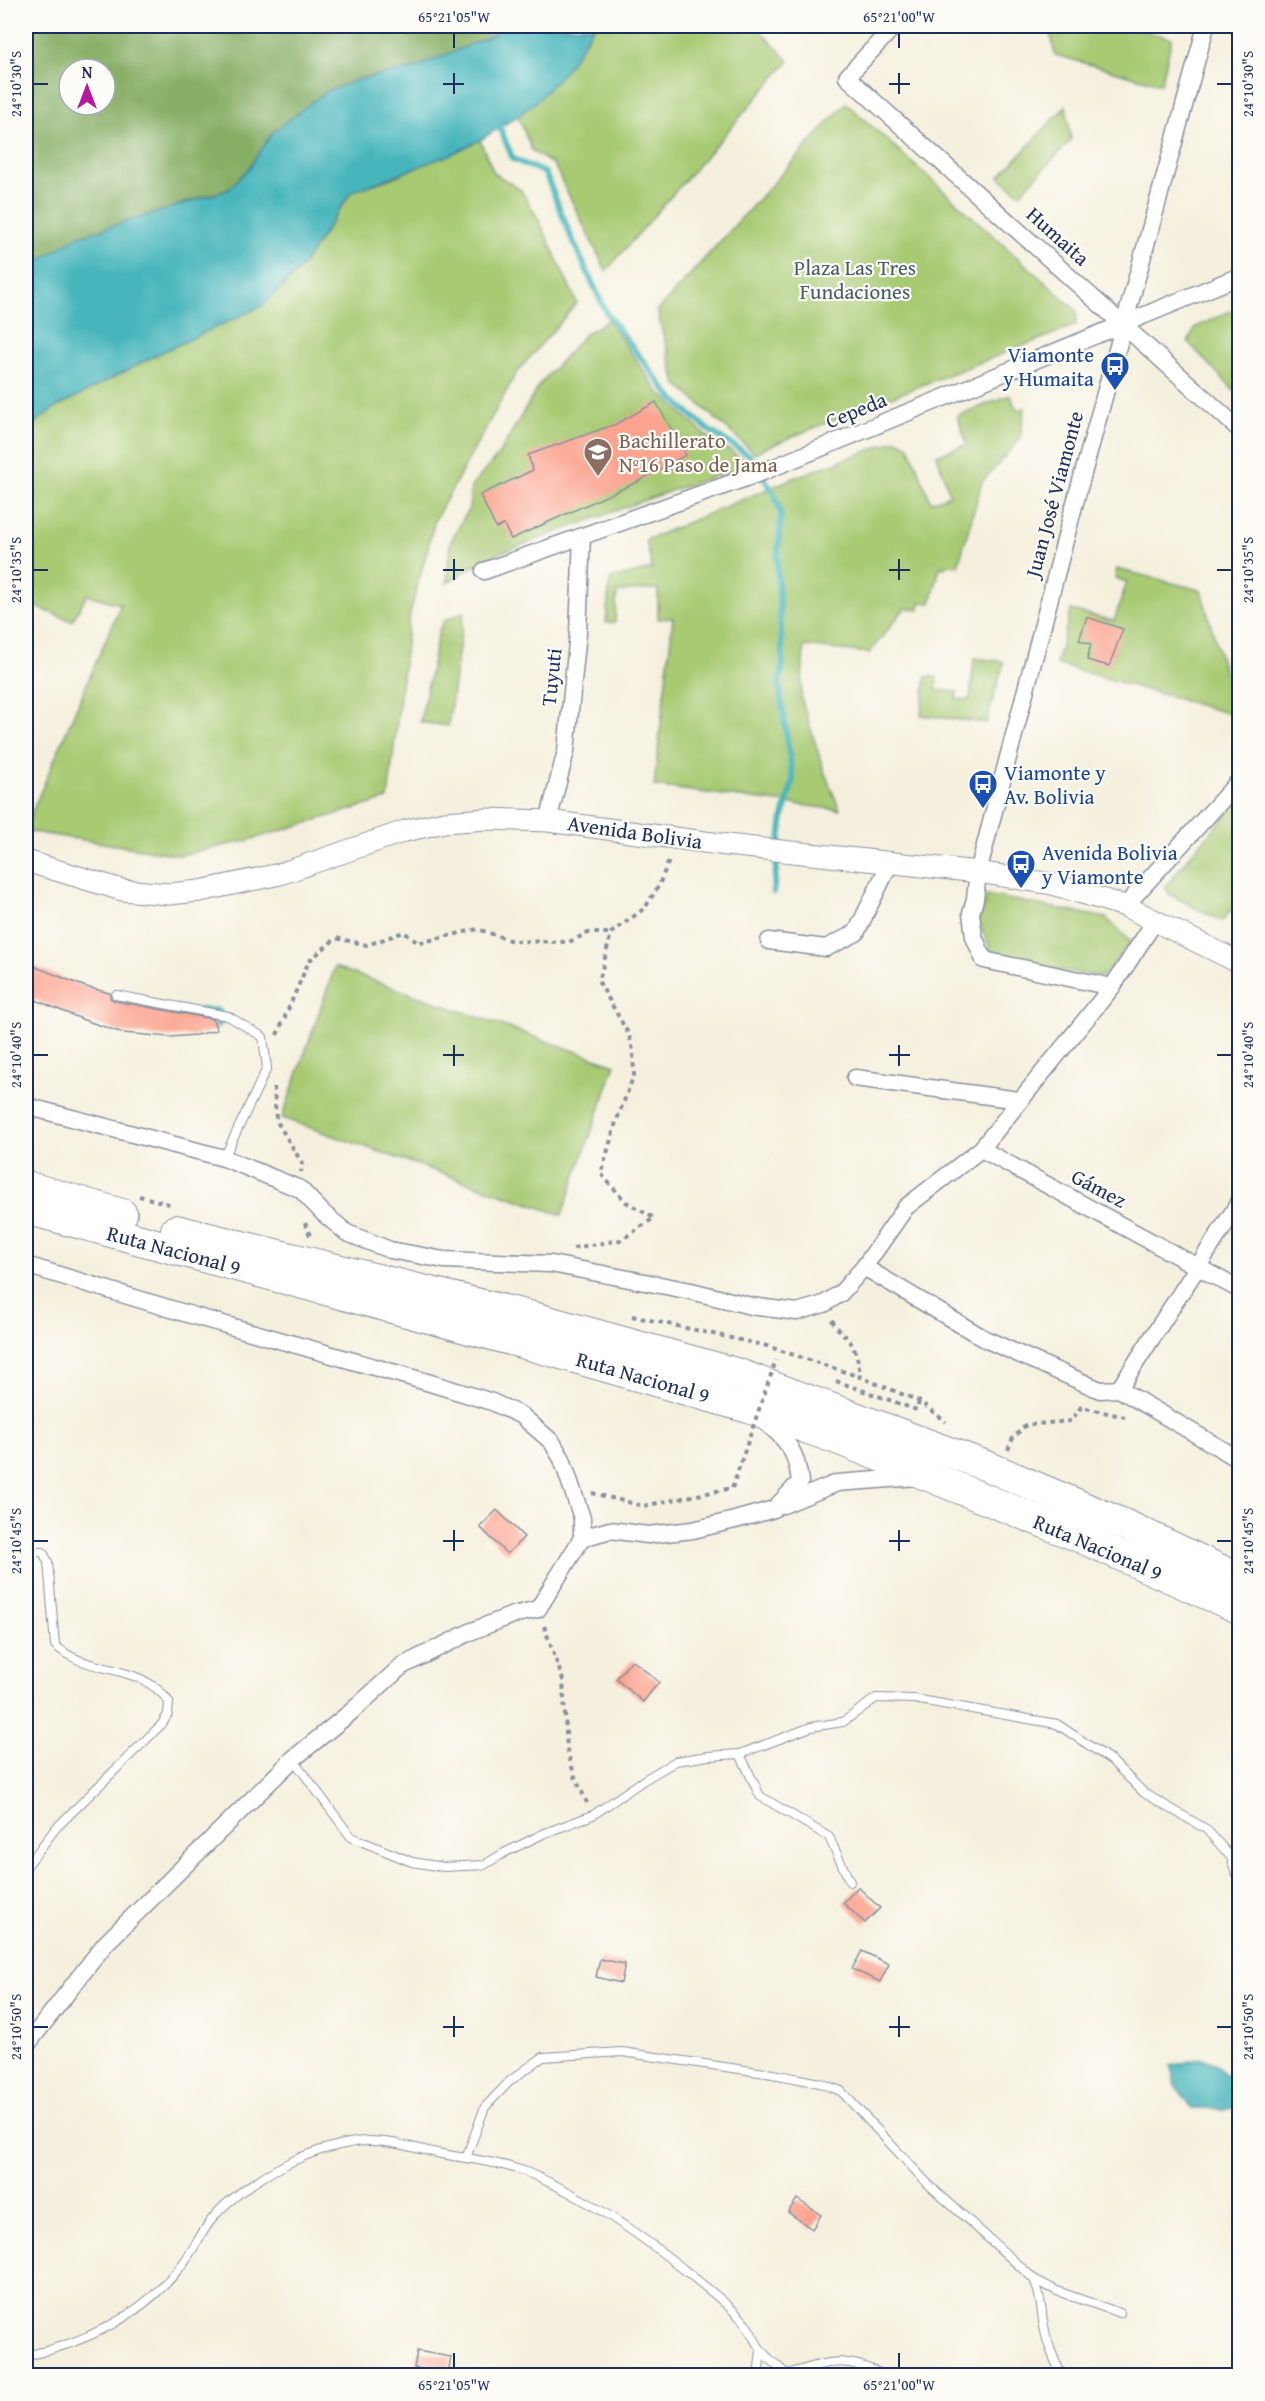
<svg xmlns="http://www.w3.org/2000/svg" width="1265" height="2401" font-family="'Gentium Book Plus',serif">
<rect width="100%" height="100%" fill="#fdfcf7"/>
<filter id="ink" filterUnits="userSpaceOnUse"><feTurbulence type="fractalNoise" baseFrequency=".0167" numOctaves="2"/><feDisplacementMap in="SourceGraphic" scale="12" xChannelSelector="R" yChannelSelector="G"/><feConvolveMatrix kernelMatrix="1 2 1 2 8 2 1 2 1" color-interpolation-filters="sRGB"/></filter>
<filter id="wash" filterUnits="userSpaceOnUse"><feTurbulence type="fractalNoise" baseFrequency=".008" numOctaves="4" result="noise"/><feDisplacementMap in="SourceGraphic" scale="24" xChannelSelector="R" yChannelSelector="G"/><feGaussianBlur stdDeviation="1.35" result="paint"/><feColorMatrix in="noise" values="0 0 0 0 0 0 0 0 0 0 0 0 0 0 0 0 0 1.4 0 .05"/><feComposite in="paint" operator="in"/></filter>
<g filter="url(#wash)">
<rect width="100%" height="100%" fill="#f5f0dd"/>
<g fill="#a8ca73" stroke="#627c68" stroke-width="1.5">
<path d="M 594,26 L 756,26 L 789,61 L 606,271 L 554,165 L 532,151 L 518,116 C 544,94 579,56 594,26 Z"/>
<polygon points="1049,26 1123,26 1172,38 1161,84 1055,55"/>
<path d="M 846,103 L 1077,311 L 1076,325 C 969,368 860,407 754,453 L 676,383 L 657,311 Z"/>
<polygon points="1066,106 1071,140 1020,194 999,177"/>
<polygon points="480,140 494,173 521,190 539,220 577,303 517,372 435,520 409,618 388,799 246,841 180,855 26,831 26,826 121,604 87,595 72,621 26,603 26,429 55,408 158,354 262,306 301,268 351,192 392,178"/>
<polygon points="1239,307 1240,389 1236,393 1188,342 1196,327"/>
<polygon points="608,320 657,390 705,435 752,465 670,491 486,558 447,583 450,543 469,508 471,487 499,454 540,384 586,333"/>
<polygon points="1010,395 1017,410 1025,408 1020,439 982,482 958,566 946,564 945,568 940,567 931,603 920,602 919,610 905,608 869,653 804,646 801,698 824,771 840,810 654,786 673,618 658,619 658,589 617,592 615,622 606,623 610,579 652,569 646,540 796,477 897,440 909,446 931,502 950,495 937,455 967,444 957,416"/>
<polygon points="1117,569 1201,590 1237,716 1056,664 1071,610 1114,621 1127,582 1115,578"/>
<polygon points="464,612 448,726 420,722 439,630 444,621"/>
<polygon points="974,658 1004,662 986,723 921,715 926,676 937,677 936,690 957,692 956,699 970,700"/>
<polygon points="1239,801 1239,901 1222,921 1170,895 1165,887 1194,851"/>
<polygon points="987,895 1106,918 1131,942 1102,977 1059,970 992,953 978,921"/>
<polygon points="335,967 615,1065 562,1215 282,1118"/>
</g>
<path fill="#86ae65" stroke="#506e62" stroke-width="1.5" fill-rule="evenodd" d="M 26,26 L 497,26 L 496,34 L 412,69 L 360,79 L 248,169 L 228,190 L 189,201 L 42,259 L 26,277 ZM 69,69 L 105,69 L 105,105 L 69,105 Z"/>
<g fill="#46b6bc" stroke="#30728d" stroke-width="1.5">
<polygon points="497,26 594,26 566,70 539,99 518,116 480,140 452,154 351,192 301,268 262,306 158,354 55,408 26,429 26,277 42,259 77,237 228,190 248,169 273,132 325,92 360,79 412,69 496,34"/>
<polygon points="1202,2058 1214,2063 1234,2083 1235,2107 1229,2109 1191,2108 1175,2083 1170,2066"/>
</g>
<g fill="none" stroke-linecap="round" stroke-linejoin="round">
<polyline stroke="#46b6bc" stroke-width="6" points="501,122 499,126 513,159 545,173 572,239 607,314 671,397 707,429 750,456 775,495 781,515 777,564 783,664 779,684 793,780 783,817 773,892"/>
<polyline stroke="#46b6bc" stroke-width="22" points="177,1017 188,1019 214,1018"/>
</g>
<g id="blocks">
<g fill="#fba38f">
<polygon points="656,402 686,455 637,482 511,539 504,525 496,528 480,495 533,470 528,455 616,424"/>
<polygon points="1087,617 1123,629 1109,666 1087,660 1091,644 1079,640"/>
<polygon points="26,963 86,987 110,993 110,998 115,1001 212,1019 217,1030 196,1035 170,1037 123,1033 84,1020 26,996"/>
<polygon points="497,1510 524,1537 507,1554 480,1527"/>
<polygon points="632,1660 659,1682 643,1702 616,1679"/>
<polygon points="858,1887 880,1908 865,1923 843,1903"/>
<polygon points="862,1951 889,1964 880,1982 852,1969"/>
<polygon points="600,1959 625,1964 621,1983 596,1977"/>
<polygon points="797,2199 821,2215 812,2229 788,2212"/>
<polygon points="417,2351 451,2357 448,2374 414,2368"/>
</g>
</g>
</g>
<g filter="url(#ink)">
<use href="#blocks" fill-opacity="0" stroke="#88909e" stroke-width="1.5"/>
<g fill="none" stroke-linecap="round" stroke-linejoin="round">
<g stroke="#88909e" stroke-width="10">
<g id="service">
<polyline points="116,995 228,1016 263,1037 267,1068 224,1158"/>
<path d="M 26,1552 L 43,1552 L 48,1562 L 55,1645 C 87,1676 140,1661 169,1702 L 168,1714 L 162,1724 L 56,1828 L 26,1867"/>
<polyline points="740,1754 760,1796 829,1837 850,1882"/>
<polyline points="293,1759 351,1837 412,1862 443,1867 484,1865 504,1853 545,1833 593,1815 644,1780 676,1761 708,1756 740,1754 811,1727 843,1722 876,1698 914,1699 1057,1724 1111,1760 1144,1793 1206,1829 1231,1857 1236,1874 1240,1876"/>
<path d="M 466,2158 L 485,2107 L 511,2080 L 543,2057 L 622,2052 L 773,2074 L 820,2083 L 841,2091 L 928,2184 L 1034,2279 C 1042,2298 1040,2306 1044,2326 C 1047,2344 1054,2359 1062,2376"/>
<polyline points="1034,2279 1057,2291 1120,2313"/>
<path d="M 26,2356 C 88,2342 146,2314 184,2262 C 198,2243 206,2222 224,2206 C 260,2174 307,2149 355,2142 C 382,2138 410,2147 437,2153 C 467,2159 502,2162 531,2174 C 592,2200 646,2238 697,2280 C 713,2293 733,2308 745,2323 C 752,2332 755,2343 762,2351 C 769,2360 780,2368 789,2376"/>
<path d="M 788,2374 C 831,2361 843,2355 886,2376"/>
<polyline points="758,2376 761,2351"/>
</g>
</g>
<g stroke="#88909e" stroke-width="19">
<g id="minor">
<polyline points="894,26 847,77 1240,430"/>
<polyline points="484,571 760,473 1240,276"/>
<polyline points="548,821 566,751 578,633 582,536"/>
<polyline points="1125,906 1240,780"/>
<polyline points="769,941 826,948 856,933 890,863"/>
<polyline points="1112,987 984,960 974,937 971,913 975,899 978,872 1073,510 1206,26"/>
<polyline points="855,1078 1019,1100"/>
<polyline points="26,1106 224,1158 300,1189 323,1213 347,1233 390,1250 444,1260 551,1264 691,1291 751,1306 797,1312 824,1304 841,1293 864,1267 906,1207 981,1149 1112,987 1155,921"/>
<polyline points="981,1149 1240,1290"/>
<polyline points="26,1265 191,1315 427,1382 492,1402 522,1416 552,1442 562,1459 582,1518 582,1538 538,1609 513,1615 472,1631 402,1666 351,1712 293,1759 105,1944 26,2046"/>
<polyline points="864,1267 985,1339 1100,1390 1119,1389 1240,1201"/>
<polyline points="1119,1389 1240,1460"/>
<polyline points="783,1505 837,1483 917,1477"/>
<path d="M 582,1538 L 610,1530 L 648,1535 L 693,1530 L 735,1520 L 774,1509 L 800,1482 C 797,1453 788,1440 765,1422"/>
</g>
</g>
<g stroke="#88909e" stroke-width="23">
<polyline id="tertiary" points="26,861 122,890 169,894 200,891 280,874 405,831 444,822 487,819 548,821 727,845 978,872 1052,884 1125,906 1240,963"/>
</g>
<g stroke="#88909e" stroke-width="32">
<g id="motorway">
<polyline points="26,1186 122,1214"/>
<polyline points="26,1209 551,1351 749,1408 837,1439 1077,1536 1240,1609"/>
<polyline points="176,1230 529,1316 739,1374 989,1467 1128,1526 1240,1579"/>
</g>
</g>
<g stroke="#88909e" stroke-width="4" stroke-dasharray="4.5 4.5" stroke-linecap="butt">
<polyline points="277,1035 309,961 336,938 367,945 404,932 418,943 478,929 512,941 569,942 588,933 611,933"/>
<polyline points="274,1087 276,1120 302,1163 301,1172"/>
<polyline points="139,1196 173,1205"/>
<polyline points="305,1223 311,1238"/>
<polyline points="573,1248 621,1240 654,1218 626,1202 601,1174 616,1122 634,1075 633,1050 629,1035 599,982 611,933 645,908 659,885 670,858"/>
<polyline points="632,1316 767,1346 860,1377 919,1401 946,1422"/>
<path d="M 832,1320 C 837,1330 846,1335 851,1343 C 857,1354 859,1365 860,1377"/>
<polyline points="836,1381 917,1410 919,1401"/>
<polyline points="1008,1450 1013,1438 1026,1425 1071,1421 1081,1407 1125,1417"/>
<polyline points="592,1493 643,1506 732,1488"/>
<polyline points="544,1626 563,1680 567,1750 575,1777 587,1803"/>
</g>
<use href="#service" stroke="#fff" stroke-width="8"/>
<use href="#minor" stroke="#fff" stroke-width="16"/>
<use href="#tertiary" stroke="#fff" stroke-width="21"/>
<use href="#motorway" stroke="#fff" stroke-width="30"/>
<polyline stroke="#88909e" stroke-width="4" stroke-dasharray="4.5 4.5" stroke-linecap="butt" points="732,1488 776,1360"/>
</g>
</g>
<path fill="none" stroke="#1b2f5e" stroke-width="2" d="M 454,33 L 454,48M 899,33 L 899,48M 454,73 L 454,94M 899,73 L 899,94M 33,84 L 48,84M 443,84 L 464,84M 889,84 L 910,84M 1217,84 L 1232,84M 454,559 L 454,580M 899,559 L 899,580M 33,570 L 48,570M 443,570 L 464,570M 889,570 L 910,570M 1217,570 L 1232,570M 454,1045 L 454,1066M 899,1045 L 899,1066M 33,1055 L 48,1055M 443,1055 L 464,1055M 889,1055 L 910,1055M 1217,1055 L 1232,1055M 454,1530 L 454,1551M 899,1530 L 899,1551M 33,1541 L 48,1541M 443,1541 L 464,1541M 889,1541 L 910,1541M 1217,1541 L 1232,1541M 454,2016 L 454,2037M 899,2016 L 899,2037M 33,2027 L 48,2027M 443,2027 L 464,2027M 889,2027 L 910,2027M 1217,2027 L 1232,2027M 454,2353 L 454,2368M 899,2353 L 899,2368"/>
<defs>
<g id="bus-pin" transform="scale(1.5)"><path d="M0 17L-7.5 6A9.5 9.5 0 1 1 7.5 6Z" fill="#1a4fb4" stroke="#fdfcf7"/><path d="M-5-6H5V4H4V6H2V4H-2V6H-4V4H-5ZM-3.5-4V0h7V-4ZM-3.5 1.2v1.5H-2V1.2ZM2 1.2v1.5H3.5V1.2Z" fill="#fff"/></g>
<g id="school-pin" transform="scale(1.5)"><path d="M0 17L-7.5 6A9.5 9.5 0 1 1 7.5 6Z" fill="#8d6e63" stroke="#fdfcf7"/><path d="M0-5L7-2L0 1L-7-2ZM-4 1L0 2.5L4 1V4Q0 6-4 4Z" fill="#fff"/></g>
</defs>
<g fill-rule="evenodd">
<use href="#bus-pin" x="1115" y="366"/>
<use href="#school-pin" x="598" y="452"/>
<use href="#bus-pin" x="983" y="784"/>
<use href="#bus-pin" x="1021" y="864"/>
</g>
<g text-anchor="middle" dominant-baseline="central" stroke-width="4.5" stroke-linejoin="round" paint-order="stroke">
<g font-size="21" fill="#1b2f5e" stroke="#fdfcf7">
<text transform="translate(1058 236) rotate(42)">Humaita</text>
<text transform="translate(856 410) rotate(-22)">Cepeda</text>
<text transform="translate(1054 494) rotate(-75)">Juan José Viamonte</text>
<text transform="translate(551 677) rotate(-84)">Tuyuti</text>
<text transform="translate(635 832) rotate(8)">Avenida Bolivia</text>
<text transform="translate(1099 1188) rotate(28)">Gámez</text>
<text transform="translate(174 1250) rotate(15)">Ruta Nacional 9</text>
<text transform="translate(643 1377) rotate(16)">Ruta Nacional 9</text>
<text transform="translate(1098 1547) rotate(23)">Ruta Nacional 9</text>
</g>
<g font-size="21" fill="#455e64" stroke="#fdfcf7">
<text x="855" y="267">Plaza Las Tres<tspan x="855" dy="24">Fundaciones</tspan></text>
</g>
<g font-size="21" fill="#164399" stroke="#fdfcf7" text-anchor="start">
<text x="1094" y="354" text-anchor="end">Viamonte<tspan x="1094" dy="24">y Humaita</tspan></text>
<text x="1004" y="772">Viamonte y<tspan x="1004" dy="24">Av. Bolivia</tspan></text>
<text x="1042" y="852">Avenida Bolivia<tspan x="1042" dy="24">y Viamonte</tspan></text>
</g>
<g font-size="21" fill="#785e54" stroke="#fdfcf7" text-anchor="start">
<text x="619" y="440">Bachillerato<tspan x="619" dy="24">Nº16 Paso de Jama</tspan></text>
</g>
</g>
<rect width="1265" height="2401" fill="none" stroke="#fdfcf7" stroke-width="66"/>
<g transform="translate(87 87)"><circle r="28" fill="#fdfcf7" stroke="#a3aaba" stroke-width="1.5"/>
<path d="M0-4.5L10 22L0 15L-10 22Z" fill="#b5179e"/>
<text y="-9" font-size="16" font-weight="bold" text-anchor="middle" fill="#1b2f5e">N</text>
</g>
<rect x="33" y="33" width="1199" height="2335" fill="none" stroke="#1b2f5e" stroke-width="2"/>
<g font-size="15" text-anchor="middle" fill="#1b2f5e">
<text x="454" y="22">65°21'05"W</text>
<text x="899" y="22">65°21'00"W</text>
<text transform="translate(16 84) rotate(-90)" y="5">24°10'30"S</text>
<text transform="translate(1248 84) rotate(-90)" y="5">24°10'30"S</text>
<text transform="translate(16 570) rotate(-90)" y="5">24°10'35"S</text>
<text transform="translate(1248 570) rotate(-90)" y="5">24°10'35"S</text>
<text transform="translate(16 1055) rotate(-90)" y="5">24°10'40"S</text>
<text transform="translate(1248 1055) rotate(-90)" y="5">24°10'40"S</text>
<text transform="translate(16 1541) rotate(-90)" y="5">24°10'45"S</text>
<text transform="translate(1248 1541) rotate(-90)" y="5">24°10'45"S</text>
<text transform="translate(16 2027) rotate(-90)" y="5">24°10'50"S</text>
<text transform="translate(1248 2027) rotate(-90)" y="5">24°10'50"S</text>
<text x="454" y="2390">65°21'05"W</text>
<text x="899" y="2390">65°21'00"W</text>
</g>
</svg>
